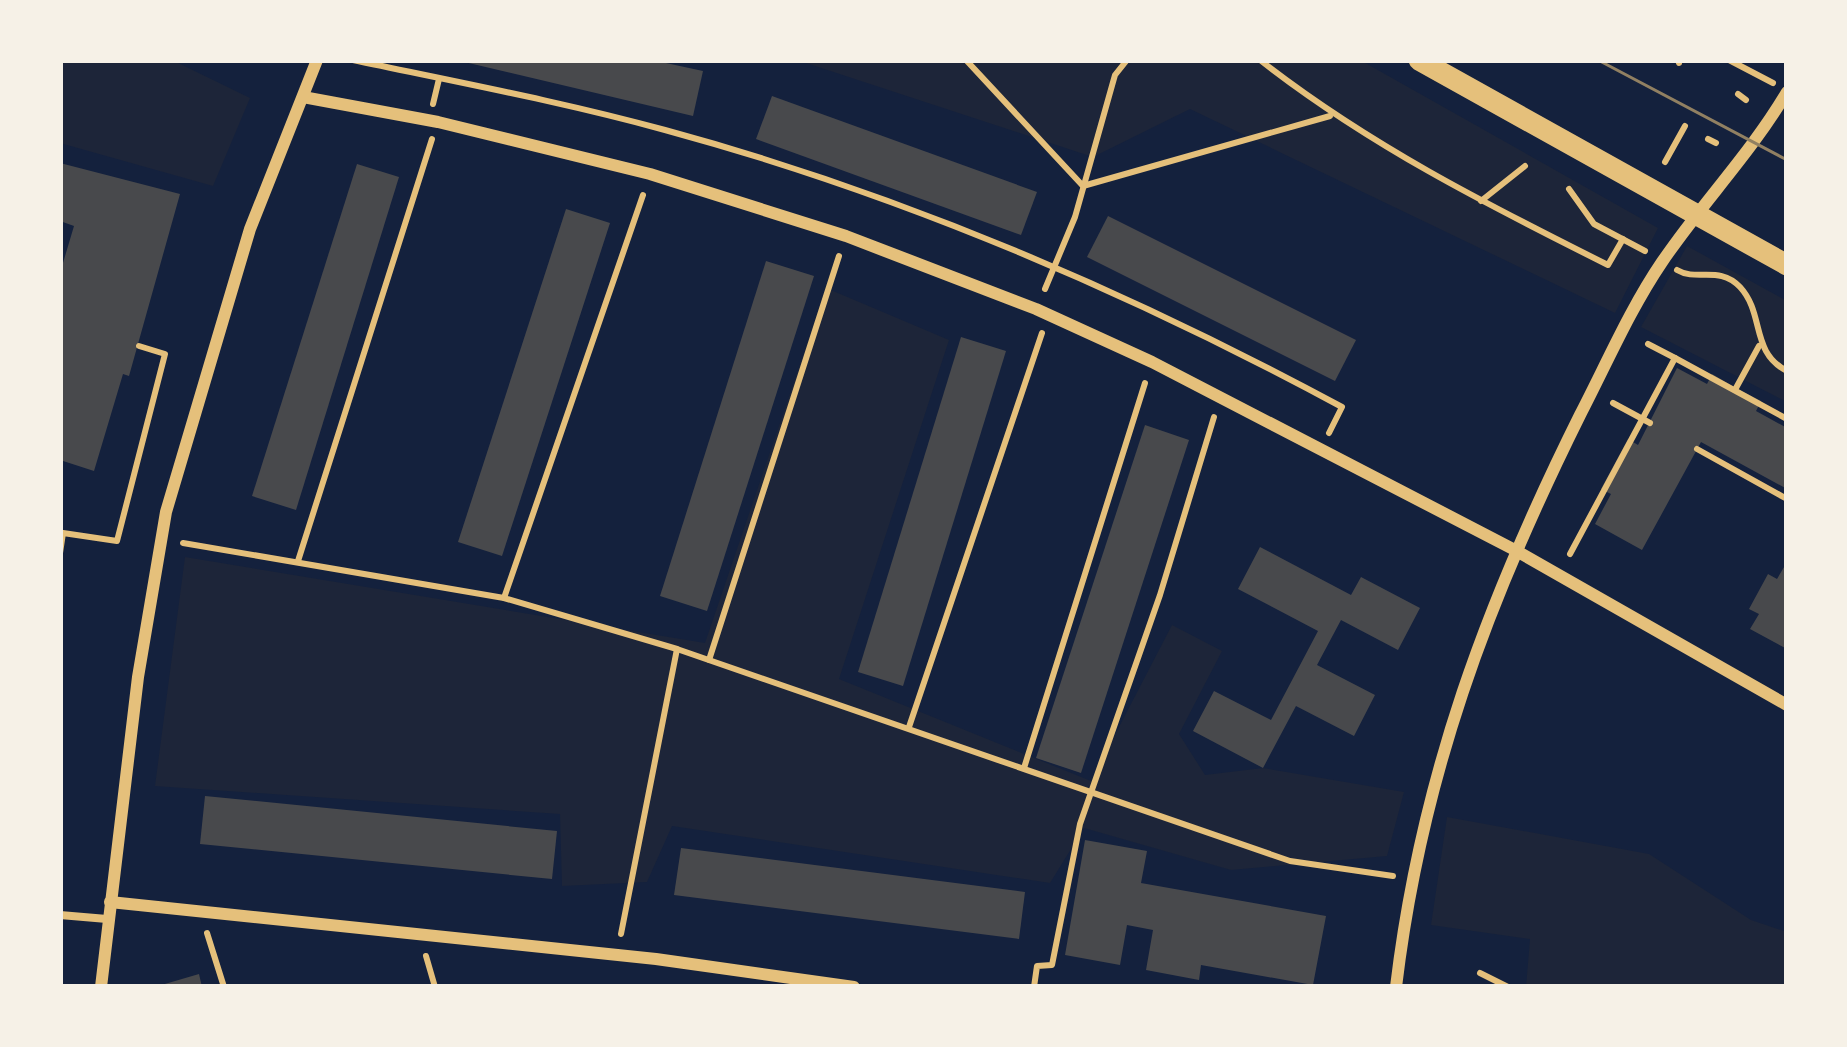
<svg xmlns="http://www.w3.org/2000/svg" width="1847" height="1047" font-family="Jost,sans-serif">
<rect width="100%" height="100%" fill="#14213d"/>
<g fill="#1d2539">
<polygon points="60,60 172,60 250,98 213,186 60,143"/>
<polygon points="797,60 1360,60 1658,228 1615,313 1190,109 1093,157"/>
<polygon points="1687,246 1787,301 1787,402 1641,327"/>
<polygon points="826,288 949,340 839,679 1091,781 1172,625 1222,651 1179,734 1205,775 1263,768 1404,792 1387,856 1231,870 1084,828 1050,883 672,826 647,882 562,886 560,814 155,786 185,557 705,643"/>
<polygon points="1447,817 1649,854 1751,920 1787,932 1787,987 1526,987 1530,939 1431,925"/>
</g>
<g fill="#48494c">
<polygon points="456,60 652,60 703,71 693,116"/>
<polygon points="772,96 1037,192 1021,235 756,139"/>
<polygon points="60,163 180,194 129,376 123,374 94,471 60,460 60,273 74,226 60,221"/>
<polygon points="357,164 399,177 296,510 252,496"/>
<polygon points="566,209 610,223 502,556 458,542"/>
<polygon points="1108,216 1356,340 1335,381 1087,257"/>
<polygon points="766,261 814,276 707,611 660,596"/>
<polygon points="961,337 1006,351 903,686 858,672"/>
<polygon points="1677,368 1707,384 1712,374 1736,388 1761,401 1756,411 1787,428 1787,489 1701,442 1642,550 1595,524 1611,494 1601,489 1628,439 1638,445"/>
<polygon points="1145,425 1189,440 1081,773 1036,758"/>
<polygon points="1260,547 1351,595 1361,577 1420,608 1398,650 1341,620 1317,665 1375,695 1354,736 1296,706 1263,768 1193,731 1214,691 1271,720 1318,631 1238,589"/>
<polygon points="1787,562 1787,649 1750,629 1759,614 1749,609 1768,574 1777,579"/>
<polygon points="205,796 557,831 552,879 200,844"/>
<polygon points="1085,840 1147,851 1141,883 1326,916 1313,985 1201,965 1199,980 1146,970 1153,930 1127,925 1120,965 1065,955"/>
<polygon points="681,848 1025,892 1019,939 674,895"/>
<polygon points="199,974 202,987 158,987 158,986"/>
</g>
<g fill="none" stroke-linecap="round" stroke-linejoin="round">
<g stroke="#e5c07b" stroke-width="6">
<path d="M 353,60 C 457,82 563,102 665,130 C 901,194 1127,291 1342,407 L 1329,433"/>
<polyline points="966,60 1083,186 1330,116"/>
<path d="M 1260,60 C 1369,145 1486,204 1608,265 L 1623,239"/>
<polyline points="1678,60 1679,63"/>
<polyline points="1729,60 1773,83"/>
<polyline points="1738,94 1746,100"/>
<polyline points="433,104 439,79"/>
<polyline points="1708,139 1716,143"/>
<polyline points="1665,162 1685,126"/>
<polyline points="1569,189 1594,224 1645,251"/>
<polyline points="1481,201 1525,166"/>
<path d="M 1677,270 C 1697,282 1719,265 1740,287 C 1765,314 1750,352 1787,371"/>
<polyline points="1045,289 1075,217 1115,75 1127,60"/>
<polyline points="1648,344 1675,358"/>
<polyline points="1736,388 1759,346"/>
<polyline points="1613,403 1650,423"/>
<polyline points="1697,449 1787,499"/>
<polyline points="183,543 504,598 677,649 1290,861 1393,876"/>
<polyline points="60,553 63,533 117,541 165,354 139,346"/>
<polyline points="1570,554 1675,358 1787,419"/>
<polyline points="298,561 432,139"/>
<polyline points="504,598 643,195"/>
<polyline points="709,660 839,256"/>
<polyline points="909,727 1042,333"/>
<polyline points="1024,768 1145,383"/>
<polyline points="207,933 224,987"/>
<polyline points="621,934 677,649"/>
<polyline points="426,956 435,987"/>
<polyline points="1480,973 1508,987"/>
<polyline points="1034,987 1037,966 1052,965 1080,824 1160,595 1214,417"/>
</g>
<polyline stroke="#e5c07b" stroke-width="8" points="60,915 107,919"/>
<g stroke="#e5c07b" stroke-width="12">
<polyline points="303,97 438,122 650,174 846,236 1036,309 1152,362 1513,549 1787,705"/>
<polyline points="110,902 656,959 854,987"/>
<polyline points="101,987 138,677 166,512 250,229 317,60"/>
<path d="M 1396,987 C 1421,778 1487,602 1580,415 C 1606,365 1630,309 1662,262 C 1702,203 1751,153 1787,92"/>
</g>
<polyline stroke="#e5c07b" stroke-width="21" points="1419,60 1787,265"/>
<polyline stroke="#918062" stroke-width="3" points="1598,60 1787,160"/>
</g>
<rect width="1847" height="1047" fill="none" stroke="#f6f1e7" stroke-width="126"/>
</svg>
